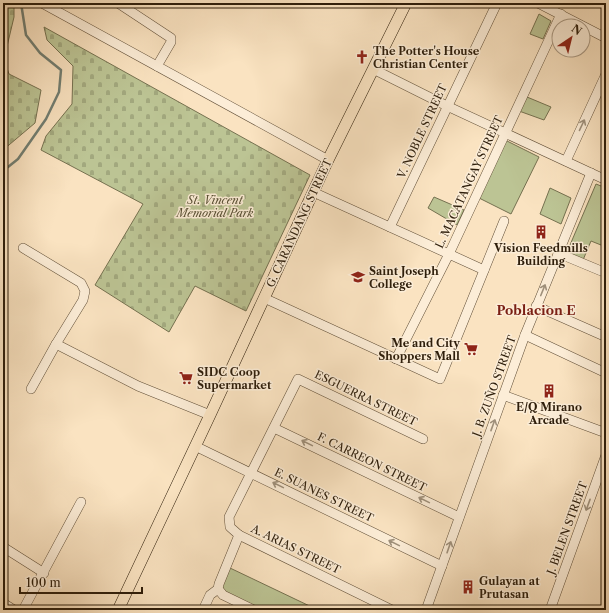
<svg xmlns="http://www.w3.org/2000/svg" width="609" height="613" font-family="'Libre Caslon Text',serif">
<defs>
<pattern id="cemetery-stones" width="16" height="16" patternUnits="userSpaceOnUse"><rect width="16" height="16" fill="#bcc494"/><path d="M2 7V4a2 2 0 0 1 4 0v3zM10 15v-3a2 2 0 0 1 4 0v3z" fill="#a2a87e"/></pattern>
</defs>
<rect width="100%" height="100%" fill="#fae3c1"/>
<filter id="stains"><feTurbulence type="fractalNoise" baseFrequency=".005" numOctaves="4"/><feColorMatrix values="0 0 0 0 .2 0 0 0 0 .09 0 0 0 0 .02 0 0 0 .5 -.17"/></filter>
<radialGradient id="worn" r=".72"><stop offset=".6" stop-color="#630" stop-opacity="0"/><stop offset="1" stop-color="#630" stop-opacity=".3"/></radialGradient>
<g fill="#bcc494" stroke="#757150">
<polygon points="539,14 551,21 543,39 530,34"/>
<polygon points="527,97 551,107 544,120 519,111"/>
<polygon points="505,140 539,157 511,214 479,198"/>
<polygon points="596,184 606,188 606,247 591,241 583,260 567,252"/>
<polygon points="550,188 571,198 561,224 540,214"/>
<polygon points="434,197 464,210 457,225 428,208"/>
<polygon points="230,568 318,610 263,610 226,592 221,585"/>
</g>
<g fill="url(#cemetery-stones)" stroke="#757150">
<polygon points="3,3 14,3 14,17 4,59 9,74 41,90 35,123 3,150"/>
<polygon points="44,27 310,175 246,311 195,286 169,332 95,285 143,204 41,150 46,136 72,104 73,66 47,40"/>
</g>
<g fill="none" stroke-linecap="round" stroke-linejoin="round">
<polyline stroke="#717e72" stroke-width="2.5" points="3,171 18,159 46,119 59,92 61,70 40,53 26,35 21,3"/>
<g stroke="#614f38" stroke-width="10">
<g id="minor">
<polyline points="42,3 328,160"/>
<polyline points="118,3 171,38 171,42 157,66"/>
<polyline points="538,3 606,38"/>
<polyline points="373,69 447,106 606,180"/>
<polyline points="566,161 606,74"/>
<polyline points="313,192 484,270"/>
<polyline points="390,227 497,3"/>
<polyline points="23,248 81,283 85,291 83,300 56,344 31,389"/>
<polyline points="558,253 606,273"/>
<polyline points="264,298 440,379 504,221"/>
<polyline points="536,306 606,337"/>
<polyline points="525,335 606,373"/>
<polyline points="56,344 138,386 210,415"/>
<polyline points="396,359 449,254 561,14"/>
<polyline points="503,395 606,433"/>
<polyline points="274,428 459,517"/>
<polyline points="195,446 442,566"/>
<polyline points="239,535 219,584 218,589 223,595 254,610"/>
<polyline points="3,547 44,573"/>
<polyline points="3,603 14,610"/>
<polyline points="23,610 81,502"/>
<polyline points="203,610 210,595 218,589"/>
<polyline points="392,610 239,535 230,527 229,517 298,379 423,439"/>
<polyline points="426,610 525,335 591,173"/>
<polyline points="550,610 606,455"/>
</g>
</g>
<g stroke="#2e1e0b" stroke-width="12">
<polyline id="major" points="118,610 210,415 328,160 406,3"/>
</g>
<use href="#minor" stroke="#fcedd7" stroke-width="9"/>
<use href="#major" stroke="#fae3c1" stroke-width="11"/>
</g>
<defs><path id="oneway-shaft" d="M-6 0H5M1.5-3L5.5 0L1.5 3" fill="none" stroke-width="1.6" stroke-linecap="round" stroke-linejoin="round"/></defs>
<g stroke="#9f907b">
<use href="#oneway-shaft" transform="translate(582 125) rotate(-65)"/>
<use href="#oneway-shaft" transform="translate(543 290) rotate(-68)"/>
<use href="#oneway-shaft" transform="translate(493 425) rotate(-70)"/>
<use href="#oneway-shaft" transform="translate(307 443) rotate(-154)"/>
<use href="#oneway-shaft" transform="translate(278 485) rotate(-154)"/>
<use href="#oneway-shaft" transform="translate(424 500) rotate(-154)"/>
<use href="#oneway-shaft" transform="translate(588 505) rotate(110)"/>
<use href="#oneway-shaft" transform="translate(394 543) rotate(-154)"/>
<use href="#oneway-shaft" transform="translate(449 547) rotate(-71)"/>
</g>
<defs>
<g id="church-bare" transform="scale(1.08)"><path d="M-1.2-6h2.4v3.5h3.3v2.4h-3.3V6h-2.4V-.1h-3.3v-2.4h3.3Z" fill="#8f2418" stroke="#fcedd7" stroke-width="2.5" paint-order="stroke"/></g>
<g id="building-bare" transform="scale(1.08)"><path d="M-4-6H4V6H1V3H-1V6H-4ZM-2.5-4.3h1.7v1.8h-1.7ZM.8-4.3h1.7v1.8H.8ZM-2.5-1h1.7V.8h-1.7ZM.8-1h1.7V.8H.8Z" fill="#8f2418" stroke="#fcedd7" stroke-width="2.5" paint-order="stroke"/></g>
<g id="university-bare" transform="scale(1.08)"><path d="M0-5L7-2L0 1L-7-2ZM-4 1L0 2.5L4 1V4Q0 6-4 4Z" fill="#8f2418" stroke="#fcedd7" stroke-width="2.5" paint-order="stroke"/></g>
<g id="supermarket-bare" transform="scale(1.08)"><path d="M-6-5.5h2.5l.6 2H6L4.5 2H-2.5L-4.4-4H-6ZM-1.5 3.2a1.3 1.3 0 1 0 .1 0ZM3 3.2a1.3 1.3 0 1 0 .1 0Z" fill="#8f2418" stroke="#fcedd7" stroke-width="2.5" paint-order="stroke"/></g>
</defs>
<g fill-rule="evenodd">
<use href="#church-bare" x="362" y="57"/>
<use href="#building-bare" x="541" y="232"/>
<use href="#university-bare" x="358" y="277"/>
<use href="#supermarket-bare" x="471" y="349"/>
<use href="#supermarket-bare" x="186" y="378"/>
<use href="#building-bare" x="549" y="391"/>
<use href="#building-bare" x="468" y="587"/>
</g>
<g text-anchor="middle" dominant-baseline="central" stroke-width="3" stroke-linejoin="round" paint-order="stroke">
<g font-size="11" font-weight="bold" fill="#2e1e0b" stroke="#fcedd7" text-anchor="start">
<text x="373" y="51">The Potter's House<tspan x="373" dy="13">Christian Center</tspan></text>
<text x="541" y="248" text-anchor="middle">Vision Feedmills<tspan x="541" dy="13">Building</tspan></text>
<text x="369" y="271">Saint Joseph<tspan x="369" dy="13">College</tspan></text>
<text x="460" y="343" text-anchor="end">Me and City<tspan x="460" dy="13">Shoppers Mall</tspan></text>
<text x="197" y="372">SIDC Coop<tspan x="197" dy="13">Supermarket</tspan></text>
<text x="549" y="407" text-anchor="middle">E/Q Mirano<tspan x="549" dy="13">Arcade</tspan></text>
<text x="479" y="581">Gulayan at<tspan x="479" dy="13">Prutasan</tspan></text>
</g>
<g font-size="11" fill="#2e1e0b" stroke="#fcedd7">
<text transform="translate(422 131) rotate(-65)">V. NOBLE STREET</text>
<text transform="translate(469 182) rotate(-65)">L. MACATANGAY STREET</text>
<text transform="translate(299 223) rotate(-65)">G. CARANDANG STREET</text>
<text transform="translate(494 386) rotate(-70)">J. B. ZUÑO STREET</text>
<text transform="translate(366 398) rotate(26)">ESGUERRA STREET</text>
<text transform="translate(372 462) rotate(26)">F. CARREON STREET</text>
<text transform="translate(324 495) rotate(26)">E. SUANES STREET</text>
<text transform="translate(567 528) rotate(-70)">J. BELEN STREET</text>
<text transform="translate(296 549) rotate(26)">A. ARIAS STREET</text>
</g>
<g font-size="11" font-style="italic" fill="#595034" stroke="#fcedd7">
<text x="215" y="200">St. Vincent<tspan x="215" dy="13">Memorial Park</tspan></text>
</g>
<g font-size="13" font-weight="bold" fill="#7a1f14" stroke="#fcedd7">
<text x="536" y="310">Poblacion E</text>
</g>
</g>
<rect width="609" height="613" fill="none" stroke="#fae3c1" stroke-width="16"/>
<rect x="4" y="4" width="601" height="605" fill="none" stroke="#2e1e0b" stroke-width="2"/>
<rect x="8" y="8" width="593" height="597" fill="none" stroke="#2e1e0b"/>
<g transform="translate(571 38) rotate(35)"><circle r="19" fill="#fcedd7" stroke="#aa9a85"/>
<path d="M0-3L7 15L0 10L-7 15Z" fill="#8f2418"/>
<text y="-6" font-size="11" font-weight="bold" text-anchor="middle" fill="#2e1e0b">N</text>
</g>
<path d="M20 587v6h122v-6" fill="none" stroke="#2e1e0b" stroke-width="2"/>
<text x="26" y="587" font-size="12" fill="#2e1e0b" stroke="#fcedd7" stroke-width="3" paint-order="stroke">100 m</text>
<rect width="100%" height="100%" filter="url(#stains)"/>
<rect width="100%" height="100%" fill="url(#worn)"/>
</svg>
